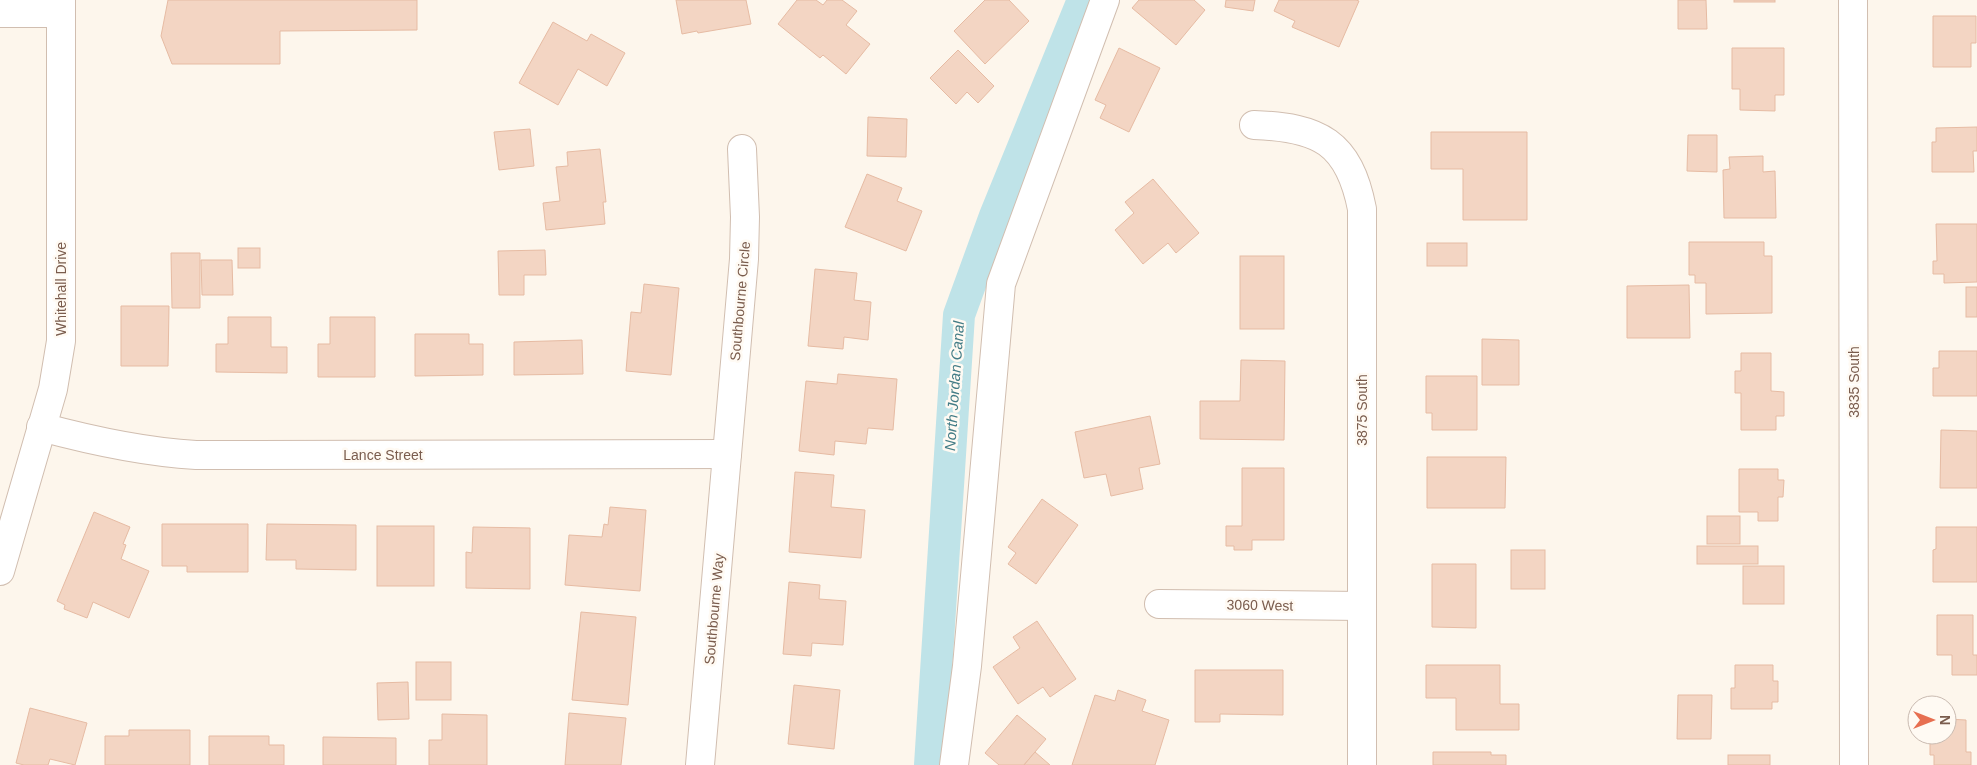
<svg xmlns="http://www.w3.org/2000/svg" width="1977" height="765" font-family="Helvetica,sans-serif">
<rect width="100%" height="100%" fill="#fdf6ec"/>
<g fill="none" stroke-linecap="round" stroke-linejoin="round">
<polyline stroke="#bfe3e8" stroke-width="32" points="930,765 959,315 995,216 1083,0"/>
</g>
<g fill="#f3d5c3" stroke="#e6bba3">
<polygon points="168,0 417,0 417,30 280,31 280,64 172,64 161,36"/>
<polygon points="676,0 746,0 751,24 698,33 697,31 682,34"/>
<polygon points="797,0 816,0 823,5 827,0 842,0 857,11 846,25 870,44 846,74 823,55 820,58 778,24"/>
<polygon points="985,0 1009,0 1029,21 985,64 954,31"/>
<polygon points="1139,0 1194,0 1205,10 1176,45 1132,8"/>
<polygon points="1226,0 1255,0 1253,11 1225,7"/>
<polygon points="1279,0 1356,0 1359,1 1339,47 1292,27 1295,21 1274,11"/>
<polygon points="1678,0 1706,0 1707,29 1678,29"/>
<rect x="1734" y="0" width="41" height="2"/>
<polygon points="1933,16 1976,16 1976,43 1971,43 1971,67 1933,67"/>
<polygon points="553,22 587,41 591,34 625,53 607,86 578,69 558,105 519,83"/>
<polygon points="1119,48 1160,68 1129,132 1100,118 1106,105 1095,100"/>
<polygon points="1732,48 1784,48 1784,95 1775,95 1775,111 1740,110 1740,89 1732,89"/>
<polygon points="958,50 994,86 978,103 967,92 956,104 930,78"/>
<polygon points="868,117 907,119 906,157 867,156"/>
<polygon points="1977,127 1977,151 1973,151 1974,172 1932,172 1932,142 1936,142 1936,128"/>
<polygon points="530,129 534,166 499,170 494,132"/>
<polygon points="1431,132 1527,132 1527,220 1463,220 1463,169 1431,169"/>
<polygon points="1688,135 1717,135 1717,172 1687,171"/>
<polygon points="600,149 606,202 603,202 605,224 546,230 543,203 560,201 556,167 568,166 567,152"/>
<polygon points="1763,156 1763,172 1775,171 1776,218 1724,218 1723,170 1730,169 1729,157"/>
<polygon points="867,174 902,188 897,201 922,211 906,251 845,227"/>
<polygon points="1153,179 1199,233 1176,253 1168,243 1143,264 1115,230 1134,213 1125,202"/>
<polygon points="1936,224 1977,224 1977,282 1944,283 1944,274 1933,274 1933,261 1937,261"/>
<polygon points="1689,242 1764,242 1764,256 1772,256 1772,313 1706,314 1706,283 1695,283 1695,275 1689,275"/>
<rect x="1427" y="243" width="40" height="23"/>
<rect x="238" y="248" width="22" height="20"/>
<polygon points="545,250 546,275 524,275 524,295 499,295 498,251"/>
<polygon points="171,253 200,253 200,308 172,308"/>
<rect x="1240" y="256" width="44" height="73"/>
<polygon points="201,260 232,260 233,295 202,295"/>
<polygon points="815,269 857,273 854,300 871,302 868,340 844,337 843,349 808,346"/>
<polygon points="644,284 679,288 671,375 626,371 631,312 641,313"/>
<polygon points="1689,285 1690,338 1627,338 1627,286"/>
<rect x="1966" y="287" width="11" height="30"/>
<polygon points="121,306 169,306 168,366 121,366"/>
<polygon points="228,317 271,317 271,347 287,347 287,373 216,372 216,344 228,344"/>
<polygon points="330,317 375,317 375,377 318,377 318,344 330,344"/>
<polygon points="415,334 469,334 469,344 483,344 483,375 415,376"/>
<polygon points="1482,339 1519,340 1519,385 1482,385"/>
<polygon points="582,340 583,374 514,375 514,342"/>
<polygon points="1939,351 1977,351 1977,396 1933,396 1933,368 1939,368"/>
<polygon points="1741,353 1771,353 1771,391 1784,392 1784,416 1776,416 1776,430 1741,430 1741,393 1735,393 1735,371 1741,371"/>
<polygon points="1241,360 1285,361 1284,440 1200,439 1200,401 1240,401"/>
<polygon points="838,374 897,379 893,430 868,428 866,444 835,441 834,455 799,451 806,381 837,384"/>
<polygon points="1426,376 1477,376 1477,430 1432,430 1432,413 1426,413"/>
<polygon points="1150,416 1160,464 1139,468 1143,489 1111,496 1106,474 1084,478 1075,432"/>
<polygon points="1941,430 1977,431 1977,488 1940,488"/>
<polygon points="1427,457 1506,457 1505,508 1427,508"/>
<polygon points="1242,468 1284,468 1284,540 1252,540 1252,550 1234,550 1234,546 1226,546 1226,526 1242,526"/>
<polygon points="1739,469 1778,469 1778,480 1784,480 1783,497 1778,497 1778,521 1758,521 1758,512 1739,512"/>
<polygon points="795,472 834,475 831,507 865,510 861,558 789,552"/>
<polygon points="1042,499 1078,525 1036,584 1008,564 1016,553 1008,547"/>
<polygon points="610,507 646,510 640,591 565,585 569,535 602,537 604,524 608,525"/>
<polygon points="94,512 130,527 123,544 126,545 121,559 149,571 129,618 93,602 87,618 64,609 65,605 57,601"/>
<rect x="1707" y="516" width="33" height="28"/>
<polygon points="162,524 248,524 248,572 187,572 187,566 162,566"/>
<polygon points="267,524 356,525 356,570 296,569 296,560 266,560"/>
<rect x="377" y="526" width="57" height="60"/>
<polygon points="473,527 530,528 530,589 466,588 466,552 472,553"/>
<polygon points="1936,527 1977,527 1977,582 1933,582 1933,550 1936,549"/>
<rect x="1697" y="546" width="61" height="18"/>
<rect x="1511" y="550" width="34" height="39"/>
<polygon points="1432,564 1476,564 1476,628 1432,627"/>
<rect x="1743" y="566" width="41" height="38"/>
<polygon points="789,582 820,585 819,599 846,601 843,645 812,643 811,656 783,654"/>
<polygon points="581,612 636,617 628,705 572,700"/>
<polygon points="1937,615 1973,615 1973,655 1977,655 1977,675 1952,675 1952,655 1937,655"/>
<polygon points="1037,621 1076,679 1050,697 1043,687 1018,704 993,667 1020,648 1013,637"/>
<rect x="416" y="662" width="35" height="38"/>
<polygon points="1426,665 1500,665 1500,704 1519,704 1519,730 1456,730 1456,698 1426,698"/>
<polygon points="1735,665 1773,665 1773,681 1778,681 1778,702 1772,702 1772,709 1731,709 1731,688 1735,688"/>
<polygon points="1195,670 1283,670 1283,715 1220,714 1220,722 1195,722"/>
<polygon points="408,682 409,719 378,720 377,683"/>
<polygon points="794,685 840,690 834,749 788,744"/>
<polygon points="1118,690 1146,700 1142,711 1169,720 1155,765 1072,765 1095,695 1115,701"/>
<polygon points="1678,695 1712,695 1711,739 1677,739"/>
<polygon points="30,708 87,723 75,765 50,759 48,765 24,765 16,763"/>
<polygon points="569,713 626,718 621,765 565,765"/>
<polygon points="442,714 487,715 487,765 429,765 429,740 442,740"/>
<polygon points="1017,715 1046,739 1024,765 999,765 985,753"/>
<polygon points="1947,719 1966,720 1966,752 1971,752 1971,765 1934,765 1934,755 1930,755 1930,735 1947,735"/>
<polygon points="129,730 190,730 190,765 105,765 105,736 129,736"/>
<polygon points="209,736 269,736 269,745 284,745 284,765 209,765"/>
<polygon points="323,737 396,738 396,765 323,765"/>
<polygon points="1035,752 1050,765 1024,765"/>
<polygon points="1433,752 1491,752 1491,755 1506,755 1506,765 1433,765"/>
<rect x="1728" y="755" width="42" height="10"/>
</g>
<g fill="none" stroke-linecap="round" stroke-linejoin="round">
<g stroke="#d1beb0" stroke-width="30">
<g id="minor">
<polyline points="1853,0 1854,765"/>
<polyline points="0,13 61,13"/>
<path d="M 1254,125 C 1319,127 1349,142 1362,209 L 1362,765"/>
<path d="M 41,427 C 93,441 143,452 196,455 L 727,454"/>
<polyline points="0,571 53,389 61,341 61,0"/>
<polyline points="1159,604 1362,606"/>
<polyline points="700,765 744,259 745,217 742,149"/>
<polyline points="954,765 967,666 1001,284 1105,0"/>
</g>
</g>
<use href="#minor" stroke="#fff" stroke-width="28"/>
</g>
<g text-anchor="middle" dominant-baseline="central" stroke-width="5" stroke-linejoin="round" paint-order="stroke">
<g font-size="14" fill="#7a5c4d" stroke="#fffaf3">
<text transform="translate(61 289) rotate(-90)">Whitehall Drive</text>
<text transform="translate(740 301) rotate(-85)">Southbourne Circle</text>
<text transform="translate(1854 382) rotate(-90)">3835 South</text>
<text transform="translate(1362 410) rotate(-90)">3875 South</text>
<text x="383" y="455">Lance Street</text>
<text transform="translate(1260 605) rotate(1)">3060 West</text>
<text transform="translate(714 609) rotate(-85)">Southbourne Way</text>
</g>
<g font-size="15" font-style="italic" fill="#437c86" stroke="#fffaf3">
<text transform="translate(954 386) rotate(-86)">North Jordan Canal</text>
</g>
</g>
<g transform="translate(1932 720) rotate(90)"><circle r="24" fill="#fffaf3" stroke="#cabbb1"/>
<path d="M0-4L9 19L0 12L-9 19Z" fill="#e76f51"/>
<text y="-8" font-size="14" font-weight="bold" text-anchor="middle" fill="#7a5c4d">N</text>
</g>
</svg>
